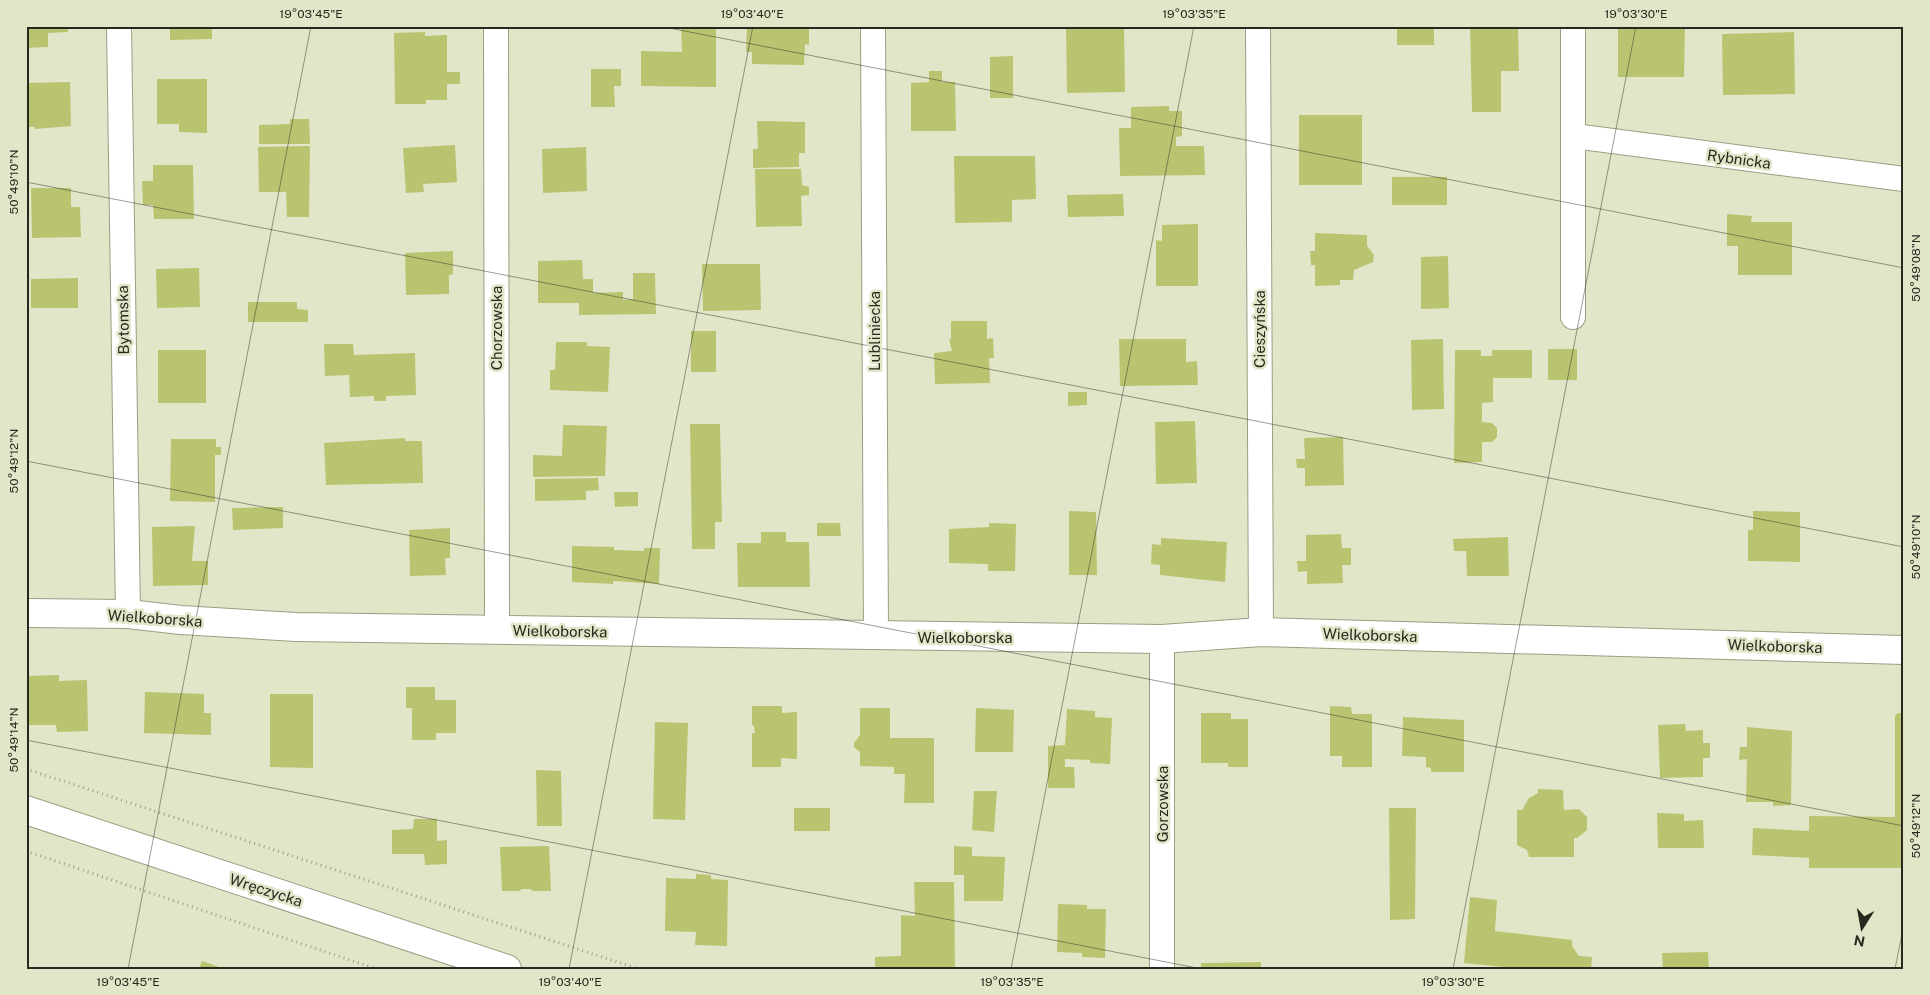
<svg xmlns="http://www.w3.org/2000/svg" width="1930" height="995" font-family="'Public Sans',sans-serif">
<rect width="100%" height="100%" fill="#e1e6c9"/>
<g fill="#bac470">
<polygon points="26,26 68,26 68,32 48,33 48,47 26,48"/>
<polygon points="170,26 212,26 212,39 170,40"/>
<polygon points="681,26 716,26 716,87 641,86 641,51 682,52"/>
<polygon points="747,26 809,26 809,45 805,44 804,65 752,64 752,52 746,52"/>
<polygon points="1066,26 1124,26 1125,92 1067,93"/>
<polygon points="1385,26 1434,26 1434,45 1397,45 1397,29 1385,29"/>
<polygon points="1470,26 1518,26 1519,71 1501,71 1501,112 1472,112"/>
<polygon points="1618,26 1685,26 1684,77 1618,77"/>
<polygon points="425,32 425,36 447,35 447,72 460,72 460,84 447,84 447,100 426,100 426,104 395,104 394,33"/>
<polygon points="1794,32 1795,94 1723,95 1722,34"/>
<polygon points="1013,56 1013,98 990,98 990,57"/>
<polygon points="591,69 621,69 621,86 614,86 615,107 591,107"/>
<polygon points="929,71 942,71 942,82 955,82 956,131 911,131 911,83 929,82"/>
<polygon points="157,79 207,79 207,133 179,132 179,124 157,124"/>
<polygon points="70,82 71,126 35,129 35,127 26,127 26,83"/>
<polygon points="1169,106 1169,111 1182,111 1182,136 1176,137 1176,146 1204,146 1205,175 1120,176 1119,128 1131,128 1131,107"/>
<rect x="1299" y="115" width="63" height="70"/>
<polygon points="290,119 309,119 310,144 259,144 259,125 290,124"/>
<polygon points="757,121 805,122 805,153 799,153 799,167 753,168 753,149 758,149"/>
<polygon points="455,145 457,182 423,184 424,192 406,193 403,148"/>
<polygon points="310,146 309,217 287,217 286,192 259,192 258,147"/>
<polygon points="586,147 587,191 543,193 542,149"/>
<polygon points="954,156 1035,156 1036,199 1012,200 1012,222 955,223"/>
<polygon points="153,165 193,165 194,219 154,219 153,205 143,205 142,181 153,181"/>
<polygon points="755,169 801,169 802,185 809,187 809,195 801,196 802,226 756,227"/>
<rect x="1392" y="177" width="55" height="28"/>
<polygon points="31,188 71,188 71,207 80,207 81,237 32,238"/>
<polygon points="1123,194 1124,216 1068,217 1067,195"/>
<polygon points="1727,214 1752,216 1751,222 1792,222 1792,275 1738,275 1738,246 1727,246"/>
<polygon points="1198,224 1198,286 1156,286 1156,240 1162,241 1162,225"/>
<polygon points="1315,233 1367,235 1367,246 1374,255 1373,262 1354,270 1353,280 1340,280 1340,285 1315,286 1315,265 1311,265 1310,251 1315,251"/>
<polygon points="453,251 453,274 449,275 449,294 406,295 405,253"/>
<polygon points="1448,256 1449,308 1421,309 1421,257"/>
<polygon points="582,260 583,279 593,279 593,293 623,292 623,300 633,299 633,273 655,273 656,314 579,315 579,303 538,303 538,261"/>
<polygon points="702,264 760,264 761,310 703,311"/>
<polygon points="199,268 200,307 157,308 156,269"/>
<polygon points="78,278 78,308 31,308 31,279"/>
<polygon points="248,302 297,302 297,309 308,310 308,322 248,322"/>
<polygon points="951,321 987,321 987,339 993,338 994,358 989,358 990,383 935,384 934,353 952,351 949,339 951,339"/>
<rect x="691" y="331" width="25" height="41"/>
<polygon points="1119,339 1186,339 1186,362 1197,361 1198,385 1120,386"/>
<polygon points="1443,339 1444,409 1412,410 1411,340"/>
<polygon points="556,342 587,342 587,346 610,347 608,392 550,390 550,370 555,370"/>
<polygon points="324,344 353,344 354,355 415,353 416,395 386,396 386,401 374,401 374,396 350,397 349,375 325,376"/>
<rect x="1548" y="349" width="29" height="31"/>
<rect x="158" y="350" width="48" height="53"/>
<polygon points="1455,350 1481,350 1481,356 1492,356 1492,350 1532,350 1532,378 1493,378 1493,402 1482,403 1482,422 1492,423 1497,428 1497,437 1492,442 1482,442 1482,462 1454,463"/>
<polygon points="1068,392 1087,392 1087,405 1068,406"/>
<polygon points="1195,421 1197,483 1156,484 1155,422"/>
<polygon points="690,424 720,424 722,522 715,522 715,549 692,549"/>
<polygon points="563,425 607,426 605,476 533,477 533,455 562,456"/>
<polygon points="1343,437 1344,485 1305,486 1305,468 1297,468 1296,459 1305,459 1304,438"/>
<polygon points="405,438 405,441 422,441 423,483 326,485 324,443"/>
<polygon points="171,439 216,439 216,447 221,447 221,455 215,455 215,502 170,501"/>
<polygon points="598,478 599,490 586,491 586,500 535,501 535,479"/>
<polygon points="614,492 638,492 638,506 615,507"/>
<polygon points="283,507 283,528 233,530 232,508"/>
<polygon points="1069,511 1096,512 1097,575 1069,575"/>
<polygon points="1753,511 1800,512 1800,562 1748,561 1748,530 1753,530"/>
<polygon points="817,523 840,523 841,536 817,536"/>
<polygon points="989,523 1016,524 1015,571 988,571 988,564 949,563 949,529 989,527"/>
<polygon points="195,526 192,561 208,561 208,585 153,586 152,527"/>
<polygon points="450,528 450,558 445,558 446,575 410,576 409,530"/>
<polygon points="761,532 786,532 786,542 809,542 810,587 738,587 737,543 761,543"/>
<polygon points="1341,534 1342,548 1351,548 1351,565 1342,565 1343,583 1307,584 1307,571 1298,572 1297,561 1306,561 1306,535"/>
<polygon points="1508,537 1509,576 1467,576 1466,551 1454,551 1453,539"/>
<polygon points="1161,538 1227,542 1225,582 1160,575 1160,565 1151,564 1152,544 1161,545"/>
<polygon points="572,546 614,547 614,550 644,551 644,548 660,548 659,584 613,581 613,584 572,582"/>
<polygon points="59,675 59,681 87,680 88,731 57,732 56,725 26,725 26,676"/>
<polygon points="406,687 435,687 435,700 456,700 456,733 436,733 436,740 412,740 412,708 406,708"/>
<polygon points="145,692 204,694 204,713 211,713 211,735 144,733"/>
<polygon points="270,694 313,694 313,768 270,767"/>
<polygon points="752,706 782,706 782,713 797,712 797,759 781,758 781,767 752,767 752,733 755,733 754,726 752,725"/>
<polygon points="1330,706 1351,707 1352,714 1372,714 1372,767 1342,767 1342,756 1330,756"/>
<polygon points="860,708 890,708 890,738 934,738 934,803 904,803 905,774 894,774 894,767 860,766 860,752 854,747 854,743 860,735"/>
<polygon points="976,708 1014,710 1013,752 975,752"/>
<polygon points="1067,709 1095,711 1095,717 1112,718 1110,764 1090,763 1090,760 1065,759 1065,767 1074,767 1075,788 1048,788 1048,746 1065,745"/>
<polygon points="1201,713 1231,713 1231,719 1248,719 1248,767 1228,767 1228,763 1201,763"/>
<polygon points="1898,713 1904,713 1904,868 1809,868 1809,858 1752,855 1753,828 1809,831 1809,816 1895,817 1895,716"/>
<polygon points="1403,717 1464,720 1464,772 1431,772 1431,768 1426,767 1426,757 1402,756"/>
<polygon points="655,722 688,723 685,820 653,819"/>
<polygon points="1685,724 1686,731 1703,730 1703,743 1710,743 1710,758 1703,758 1703,777 1660,778 1658,725"/>
<polygon points="1747,727 1792,731 1791,805 1773,806 1773,802 1746,802 1747,759 1739,760 1740,747 1747,747"/>
<polygon points="536,770 561,771 562,826 537,826"/>
<polygon points="1538,789 1563,790 1564,810 1579,809 1587,817 1587,830 1577,838 1574,838 1574,857 1529,857 1527,850 1517,845 1517,810 1522,810 1529,798 1538,793"/>
<polygon points="974,791 997,791 994,832 972,830"/>
<rect x="794" y="808" width="36" height="23"/>
<polygon points="1389,808 1416,808 1415,919 1390,920"/>
<polygon points="1657,813 1684,814 1684,821 1703,820 1704,848 1658,848"/>
<polygon points="414,819 437,819 437,841 447,840 447,864 425,865 424,854 392,854 392,830 413,829"/>
<polygon points="549,846 551,891 533,891 530,889 522,889 519,891 502,891 500,847"/>
<polygon points="954,846 972,847 972,856 1005,857 1003,901 964,901 964,875 954,875"/>
<polygon points="696,874 711,875 711,879 728,880 727,946 695,945 696,932 665,931 666,878 696,879"/>
<polygon points="914,882 954,882 955,969 875,969 875,957 901,956 901,915 915,916"/>
<polygon points="1470,897 1497,900 1495,931 1572,940 1572,946 1579,956 1592,957 1591,969 1522,969 1464,963"/>
<polygon points="1058,904 1087,905 1087,909 1106,909 1105,958 1082,957 1082,953 1057,952"/>
<polygon points="1708,952 1709,969 1663,969 1662,953"/>
<polygon points="202,961 222,968 222,969 199,969"/>
<polygon points="1261,962 1261,969 1201,969 1201,963"/>
</g>
<g fill="none" stroke-linecap="round" stroke-linejoin="round">
<g stroke="#9a9f83" stroke-width="26">
<g id="minor">
<polyline points="119,26 128,614"/>
<polyline points="496,26 497,630"/>
<polyline points="873,26 876,636"/>
<polyline points="1258,26 1261,632"/>
<polyline points="1573,26 1573,317"/>
<polyline points="1574,136 1904,179"/>
<polyline points="1162,969 1162,639"/>
</g>
</g>
<g stroke="#9a9f83" stroke-width="30">
<polyline id="tertiary" points="26,613 128,614 181,620 296,627 1162,639 1261,632 1904,650"/>
</g>
<g stroke="#9a9f83" stroke-width="30">
<polyline id="secondary" points="26,810 507,969"/>
</g>
<g stroke="#9da08a" stroke-width="3" stroke-dasharray="1 4" stroke-linecap="butt">
<polyline points="26,769 639,969"/>
<polyline points="26,851 377,969"/>
</g>
<use href="#minor" stroke="#fff" stroke-width="24"/>
<use href="#tertiary" stroke="#fff" stroke-width="28"/>
<use href="#secondary" stroke="#fff" stroke-width="28"/>
</g>
<path fill="none" stroke="#27281e" stroke-width="1" stroke-opacity="0.45" d="M 659,26 L 1904,268M 26,182 L 1904,547M 26,461 L 1904,826M 26,740 L 1202,969M 128,969 L 311,26M 569,969 L 753,26M 1011,969 L 1194,26M 1453,969 L 1636,26M 1895,969 L 1904,924"/>
<g text-anchor="middle" dominant-baseline="central" stroke-width="5" stroke-linejoin="round" paint-order="stroke">
<g font-size="15" fill="#27281e" stroke="#e1e6c9">
<text transform="translate(1739 159) rotate(8)">Rybnicka</text>
<text transform="translate(123 320) rotate(-91)">Bytomska</text>
<text transform="translate(496 328) rotate(-90)">Chorzowska</text>
<text transform="translate(1259 329) rotate(-90)">Cieszyńska</text>
<text transform="translate(874 331) rotate(-90)">Lubliniecka</text>
<text transform="translate(155 618) rotate(4)">Wielkoborska</text>
<text transform="translate(560 631) rotate(1)">Wielkoborska</text>
<text transform="translate(1370 635) rotate(2)">Wielkoborska</text>
<text x="965" y="637">Wielkoborska</text>
<text transform="translate(1775 646) rotate(2)">Wielkoborska</text>
<text transform="translate(1162 804) rotate(-90)">Gorzowska</text>
<text transform="translate(266 890) rotate(18)">Wręczycka</text>
</g>
</g>
<rect width="1930" height="995" fill="none" stroke="#e1e6c9" stroke-width="55"/>
<g transform="translate(1862 928) rotate(191)" stroke="#e1e6c9" stroke-width="4" paint-order="stroke">
<path d="M0-4L9 19L0 12L-9 19Z" fill="#27281e"/>
<text y="-8" font-size="14" font-weight="bold" text-anchor="middle" fill="#27281e">N</text>
</g>
<rect x="28" y="28" width="1874" height="940" fill="none" stroke="#27281e" stroke-width="2"/>
<g font-size="12" text-anchor="middle" fill="#27281e">
<text x="311" y="18">19°03'45"E</text>
<text x="752" y="18">19°03'40"E</text>
<text x="1194" y="18">19°03'35"E</text>
<text x="1636" y="18">19°03'30"E</text>
<text transform="translate(14 182) rotate(-90)" y="4">50°49'10"N</text>
<text transform="translate(1916 268) rotate(-90)" y="4">50°49'08"N</text>
<text transform="translate(14 461) rotate(-90)" y="4">50°49'12"N</text>
<text transform="translate(1916 547) rotate(-90)" y="4">50°49'10"N</text>
<text transform="translate(14 740) rotate(-90)" y="4">50°49'14"N</text>
<text transform="translate(1916 826) rotate(-90)" y="4">50°49'12"N</text>
<text x="128" y="986">19°03'45"E</text>
<text x="570" y="986">19°03'40"E</text>
<text x="1012" y="986">19°03'35"E</text>
<text x="1453" y="986">19°03'30"E</text>
</g>
</svg>
